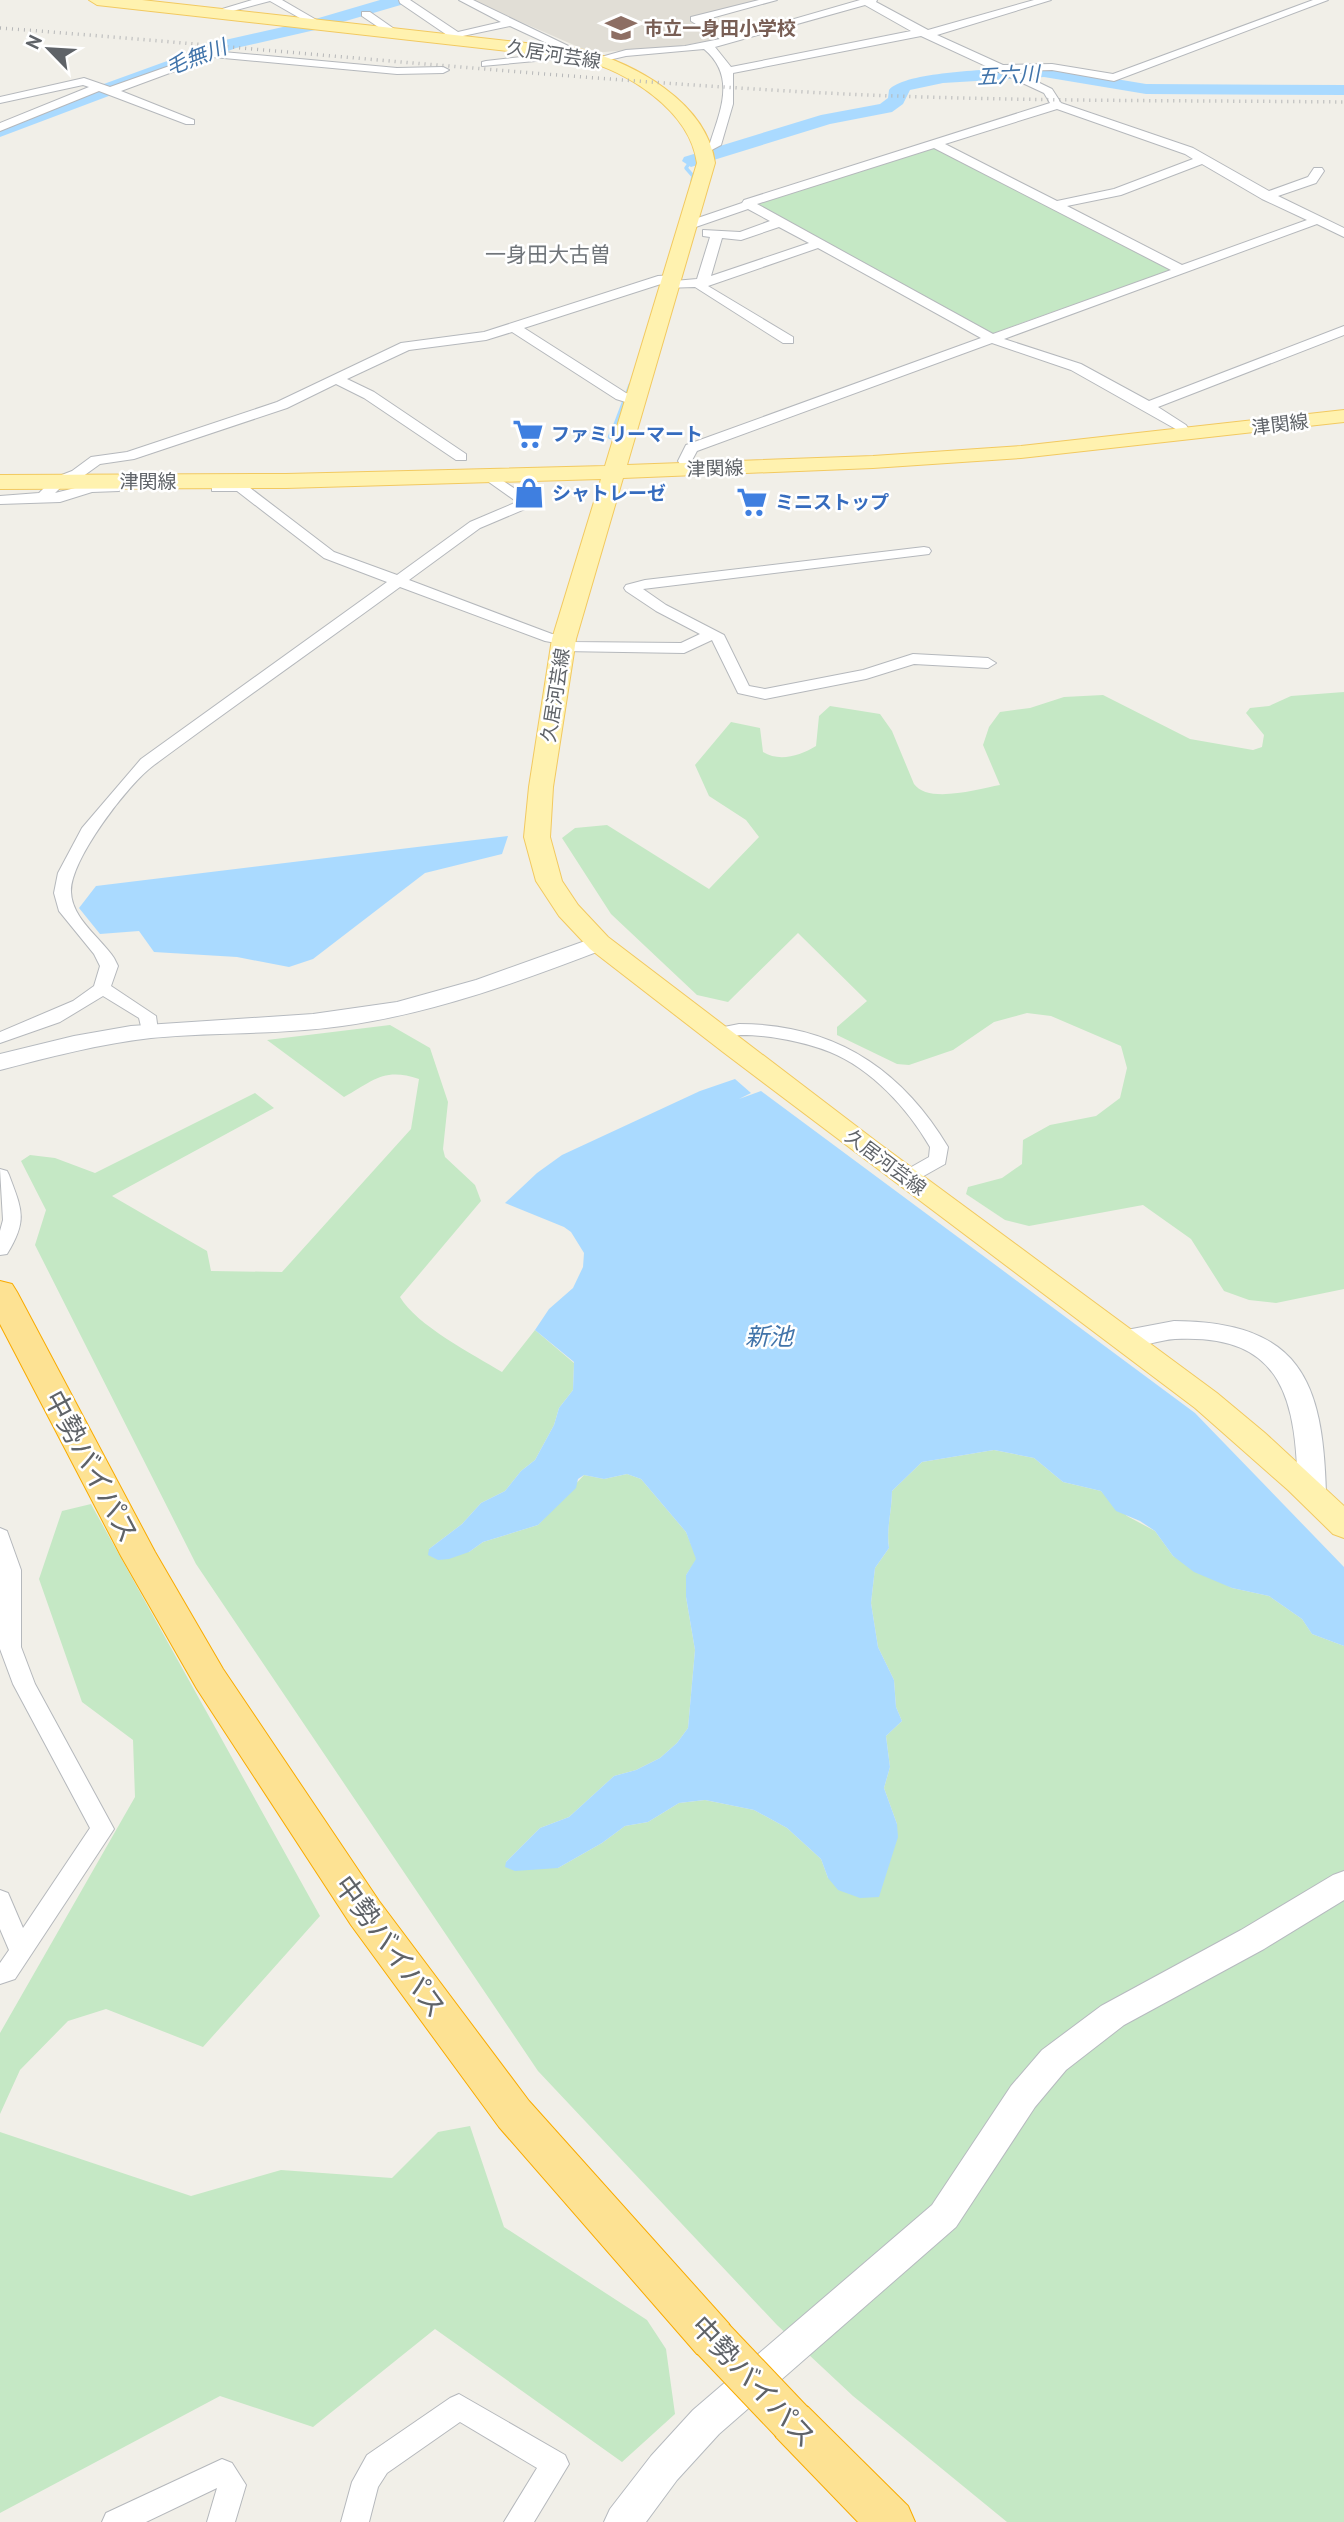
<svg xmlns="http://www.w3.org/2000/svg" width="1344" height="2522" font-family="'PT Sans','Noto Sans JP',sans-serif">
<rect width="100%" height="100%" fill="#f1efe8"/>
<polygon fill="#e1ded6" points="471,0 769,0 694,18 725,38 680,46 592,53"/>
<g fill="#c5e8c5">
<polygon points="928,147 937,148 1170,267 1171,270 991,334 758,205 758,202"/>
<path d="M 1344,692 L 1344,1289 L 1276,1303 L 1249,1300 L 1224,1291 L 1191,1239 L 1143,1205 L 1029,1226 L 1005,1220 L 966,1194 L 968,1187 L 1002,1178 L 1022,1164 L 1023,1140 L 1050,1125 L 1096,1116 L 1120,1098 L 1127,1068 L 1121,1046 L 1051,1016 L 1027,1013 L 994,1022 L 953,1050 L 909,1065 L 897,1064 L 837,1035 L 837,1027 L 867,1001 L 798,933 L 728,1002 L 697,995 L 611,914 L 562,838 L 575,828 L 607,825 L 709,889 L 759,837 L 746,820 L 709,796 L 695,765 L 731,722 L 760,728 L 763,752 C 779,762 800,756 816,746 L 819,716 L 830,706 L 880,714 L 892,731 L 914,784 C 928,804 978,789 1000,785 L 983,745 L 989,727 L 1000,712 L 1030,708 L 1064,697 L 1103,695 L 1190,739 L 1253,750 L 1262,747 L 1264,735 L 1246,713 L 1250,708 L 1269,706 L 1291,696 Z"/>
<path d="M 390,1025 L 430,1048 L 448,1102 L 443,1149 L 445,1157 L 475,1185 L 481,1201 L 400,1297 C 416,1325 474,1355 502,1372 L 535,1330 L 574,1363 L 573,1390 L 559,1408 L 554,1425 L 535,1460 L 521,1471 L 505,1491 L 481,1503 L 462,1524 L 429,1549 L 469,1552 L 483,1542 L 538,1525 L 584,1475 L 604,1479 L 627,1474 L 641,1479 L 686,1532 L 697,1559 L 686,1575 L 686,1597 L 695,1650 L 688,1728 L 677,1743 L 660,1758 L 636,1770 L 614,1776 L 569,1817 L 540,1828 L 506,1862 L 558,1868 L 602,1843 L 625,1826 L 648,1822 L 679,1803 L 705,1800 L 754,1810 L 787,1828 L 821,1859 L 828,1878 L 897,1824 L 884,1788 L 890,1767 L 886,1736 L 902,1721 L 896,1707 L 894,1680 L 878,1647 L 871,1603 L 875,1568 L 889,1548 C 886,1528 892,1511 892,1491 L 922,1462 L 994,1450 L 1034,1458 L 1063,1482 L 1101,1491 L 1127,1516 L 1155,1531 L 1173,1556 L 1232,1588 L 1269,1596 L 1302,1619 L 1312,1634 L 1344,1646 L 1344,2522 L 1007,2522 L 853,2396 L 777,2325 L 538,2071 L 196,1564 L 35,1245 L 46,1210 L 21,1161 L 30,1155 L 55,1158 L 95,1173 L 255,1093 L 274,1108 L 112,1196 L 207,1251 L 211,1271 L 282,1272 L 411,1129 L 419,1079 C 384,1067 373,1081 344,1097 L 267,1040 Z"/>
<polygon points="91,1504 320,1916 203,2047 106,2009 68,2021 20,2070 0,2114 0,2033 135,1797 133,1740 82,1702 39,1579 62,1511"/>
<polygon points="470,2126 504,2227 647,2320 666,2349 675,2414 622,2462 435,2329 313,2427 220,2396 0,2513 0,2132 191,2196 281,2170 392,2178 438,2132"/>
</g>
<g fill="#aadaff">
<polygon points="508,836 502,854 425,873 313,959 289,967 237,957 154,952 139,931 100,934 79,908 96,886"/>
<path d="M 735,1079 L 751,1093 L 739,1099 L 761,1091 L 1195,1413 L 1344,1567 L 1344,1646 L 1312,1634 L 1302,1619 L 1269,1596 L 1232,1588 L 1194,1572 L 1173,1556 L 1155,1531 L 1140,1521 L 1116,1511 L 1101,1491 L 1063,1482 L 1034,1458 L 994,1450 L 922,1462 L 892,1491 C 892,1511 886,1529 889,1548 L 875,1568 L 871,1603 L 878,1647 L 894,1680 L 896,1707 L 902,1721 L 886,1736 L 890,1767 L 884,1788 L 897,1824 L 898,1837 L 879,1897 L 860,1898 L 838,1890 L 828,1878 L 821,1859 L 787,1828 L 754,1810 L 705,1800 L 679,1803 L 648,1822 L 625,1826 L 602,1843 L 558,1868 L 515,1871 L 505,1867 L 506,1862 L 540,1828 L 569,1817 L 614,1776 L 636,1770 L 660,1758 L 677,1743 L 688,1728 L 695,1650 L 686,1597 L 686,1575 L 696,1559 L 686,1532 L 641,1479 L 627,1474 L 604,1479 L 584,1475 L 578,1479 L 576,1488 L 538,1525 L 483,1542 L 469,1552 L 449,1559 L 438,1560 L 428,1555 L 429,1549 L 462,1524 L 481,1503 L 505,1491 L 521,1471 L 535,1460 L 554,1425 L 559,1408 L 573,1390 L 574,1362 L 535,1330 L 549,1309 L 573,1288 L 583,1267 L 584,1253 L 571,1232 L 564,1227 L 505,1203 L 537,1173 L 562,1155 L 700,1091 Z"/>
</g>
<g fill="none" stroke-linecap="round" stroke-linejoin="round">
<g stroke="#aadaff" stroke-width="3.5">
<polyline points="691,161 686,168 693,176 692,181"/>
<polyline points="613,430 630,385"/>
</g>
<polyline stroke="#aadaff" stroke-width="4.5" points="610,437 613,429"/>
<g fill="#aadaff" fill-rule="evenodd">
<polygon points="380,0 406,0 404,4 315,30 236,48 0,137 0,126 90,89 225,40 305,22"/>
<path d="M 1044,67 L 1146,84 L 1344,85 L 1344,95 L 1146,94 L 1044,77 L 943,83 L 910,90 L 903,104 L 892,112 L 830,124 L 691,167 L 682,161 L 684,157 L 821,115 L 880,104 L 888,98 L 889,90 C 906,69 1014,69 1044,67 Z"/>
</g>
<g stroke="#b5b8bc" stroke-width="2">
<g id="street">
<polygon points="252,0 282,0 320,22 303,26 301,24 305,21 270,1 214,16 209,13"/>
<polygon points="399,0 410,0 458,32 501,22 459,0 473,0 585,54 579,57 482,66 482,62 486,61 566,52 510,26 439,41 439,37 447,35 400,3"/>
<path d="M 759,0 L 777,0 L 704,20 L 732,37 L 860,0 L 877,0 L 876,2 L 928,30 L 1034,0 L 1051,0 L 937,35 L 1003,65 L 1052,64 L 1113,74 L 1313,0 L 1328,0 L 1114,81 L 1052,70 L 1015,71 L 1052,89 L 1061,103 L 1193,148 L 1269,191 L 1308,177 L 1314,168 L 1322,168 L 1324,171 L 1316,183 L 1278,196 L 1344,228 L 1344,237 L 1317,224 L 1004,339 L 1081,364 L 1149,401 L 1344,326 L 1344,335 L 1158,407 L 1186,425 L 1188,428 L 1181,432 L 1071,370 L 992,343 L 697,451 L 690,464 L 680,464 L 678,461 L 686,445 L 981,338 L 818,248 L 708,286 L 793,337 L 793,343 L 783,343 L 695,287 L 664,288 L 664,283 L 524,328 L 626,393 L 640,398 L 640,404 L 635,405 L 616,399 L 512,332 L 486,340 L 409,350 L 347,379 L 374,392 L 466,454 L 466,460 L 456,460 L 364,398 L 336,384 L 287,408 L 134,459 L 100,464 L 82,477 L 64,484 L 55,493 L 91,484 L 119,485 L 119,491 L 92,492 L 60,502 L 0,504 L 0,496 L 39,493 L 54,478 L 72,471 L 91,457 L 127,452 L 277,402 L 401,343 L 484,332 L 658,276 L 674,275 L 676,278 L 674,281 L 697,279 L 710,237 L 703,236 L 703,230 L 740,232 L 770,221 L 748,209 L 687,230 L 683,229 L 683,223 L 742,203 L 744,200 L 1050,103 L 1044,93 L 921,36 L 733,73 L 733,104 L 721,145 L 706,153 L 700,149 L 710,143 C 721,109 736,76 704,49 L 626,56 L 600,62 L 594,59 L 626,50 L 685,46 L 720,39 L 691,21 L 691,17 ZM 865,5 L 911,31 L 731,67 L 715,47 ZM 1057,109 L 1185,154 L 1193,159 L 1114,189 L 1057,201 L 945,144 ZM 934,148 L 1171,270 L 993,334 L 757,204 ZM 1202,164 L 1262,199 L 1307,220 L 1182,265 L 1067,206 L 1121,195 ZM 779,227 L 809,243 L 711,276 L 722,238 L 741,240 Z"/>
<polygon points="362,12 370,12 400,33 390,35 362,16"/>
<polygon points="212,51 397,68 443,67 449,70 443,73 397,74 213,57 121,91 194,120 194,124 186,124 99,91 0,131 0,123 89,87 83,85 0,103 0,97 84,78 110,87"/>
<path d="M 491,473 L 532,500 L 532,506 L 480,528 L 409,580 L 552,634 L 569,636 L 570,642 L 681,643 L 700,634 L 656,611 L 626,591 L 624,588 L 626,585 L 645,580 L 924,547 L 929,548 L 931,551 L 929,554 L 643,589 L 666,605 L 724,635 L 749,686 L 765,689 L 863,670 L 913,654 L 988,658 L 996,663 L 988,668 L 914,664 L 866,679 L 765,699 L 738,693 L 712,640 L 684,653 L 562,651 L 557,649 L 554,646 L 556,643 L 545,641 L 400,587 C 318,647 235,705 154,765 C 128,784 70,860 71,892 C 72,919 100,937 114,958 L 118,966 L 111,986 L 156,1016 L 158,1031 L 155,1035 L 143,1035 L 139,1018 L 103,996 L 60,1022 L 0,1043 L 0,1032 L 73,1001 L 94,986 L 100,966 L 94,954 L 59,911 L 54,893 L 58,873 L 82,828 L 141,759 L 387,582 L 324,558 L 237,491 L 212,491 L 212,485 L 245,484 L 334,552 L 397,575 L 470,522 L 517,502 L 486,480 L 484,477 Z"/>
<path d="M 739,1024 C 833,1024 901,1068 948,1147 L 945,1164 L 913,1182 L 899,1182 L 897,1178 L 899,1174 L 929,1157 L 930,1147 C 908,1109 872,1069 830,1052 C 804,1042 770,1035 741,1035 C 730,1036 714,1044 706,1034 L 709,1030 Z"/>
<path d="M 0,1169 L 7,1171 L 9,1175 C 22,1210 28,1220 7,1254 L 0,1255 L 0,1231 L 3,1220 Z"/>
<polygon points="0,1528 7,1531 21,1570 21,1647 35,1684 114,1829 15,1979 0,1984 0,1963 9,1950 0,1929 0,1890 8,1893 23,1928 90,1828 13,1684 0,1649"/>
<polygon points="459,2394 565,2455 569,2464 534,2522 504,2522 537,2468 460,2422 387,2473 378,2487 369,2522 341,2522 352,2482 367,2455 450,2398"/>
<polygon points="222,2459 232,2463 246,2485 235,2522 207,2522 217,2488 146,2522 102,2522 106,2513"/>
</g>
</g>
<g stroke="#b6babf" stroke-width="2">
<g id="secondary">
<path d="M 599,936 L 607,938 L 611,943 L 607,948 C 521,981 435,1013 342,1026 C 279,1035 215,1032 151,1038 C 99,1044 50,1057 0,1070 L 0,1054 L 74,1036 L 131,1026 L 313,1014 L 397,1002 L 476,980 Z"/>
<path d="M 1174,1321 C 1300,1322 1323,1380 1326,1493 L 1322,1500 L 1312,1503 L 1302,1500 L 1298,1493 C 1296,1403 1286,1333 1175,1339 C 1156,1340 1134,1351 1116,1346 L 1113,1339 L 1116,1332 Z"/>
<polygon points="1344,1871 1344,1900 1264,1949 1124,2025 1066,2070 1035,2107 956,2227 719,2434 677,2480 646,2522 604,2522 610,2509 651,2456 693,2410 932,2205 1011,2086 1042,2050 1101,2006 1241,1930 1333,1875"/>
</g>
</g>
<g stroke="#f2c960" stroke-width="2">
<path id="primary" d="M 89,0 L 142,0 L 579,49 C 633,62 707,102 715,163 L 627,465 L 873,456 L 1021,446 L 1344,410 L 1344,422 L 1021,458 L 873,468 L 623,478 L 576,639 L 553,787 L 550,837 L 562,881 L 578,905 L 608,937 L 877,1142 L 1217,1393 L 1265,1433 L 1344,1506 L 1344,1538 L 1333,1534 L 1288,1490 L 1195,1408 L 723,1052 L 590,949 L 559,916 L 536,881 L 524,837 L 529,787 L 552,639 L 601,479 L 286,488 L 0,489 L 0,475 L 286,474 L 605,466 L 697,163 C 690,110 627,71 579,59 L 97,5 Z"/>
</g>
<g stroke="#f9ab00" stroke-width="2">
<g id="highway">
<polygon points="0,1281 12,1284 17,1292 155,1552 223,1669 379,1901 529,2101 729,2324 736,2339 729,2354 713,2360 697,2354 499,2127 351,1925 197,1689 121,1556 0,1324"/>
<polygon points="792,2400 808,2407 908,2506 915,2522 858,2522 776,2437 769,2422 776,2407"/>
</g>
</g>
<use href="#street" fill="#fff" fill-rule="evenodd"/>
<use href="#secondary" fill="#fff" fill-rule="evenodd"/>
<use href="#primary" fill="#fff2af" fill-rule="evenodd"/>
<use href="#highway" fill="#fde293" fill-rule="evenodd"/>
<path stroke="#b6b7b8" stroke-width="3.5" stroke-dasharray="1 5" stroke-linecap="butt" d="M 0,28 C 263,48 526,76 789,91 C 974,102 1159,100 1344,102"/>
<g stroke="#f9ab00" stroke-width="45" stroke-linecap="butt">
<polyline id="highway-bridge" points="713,2339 792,2422"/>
</g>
<use href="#highway-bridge" stroke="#fde293" stroke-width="43"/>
</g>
<defs>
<g id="school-bare" transform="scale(2.415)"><path d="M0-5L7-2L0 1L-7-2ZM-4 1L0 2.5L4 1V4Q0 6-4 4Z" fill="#8d6e63" stroke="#fff" stroke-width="2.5" paint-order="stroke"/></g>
<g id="supermarket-bare" transform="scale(2.415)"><path d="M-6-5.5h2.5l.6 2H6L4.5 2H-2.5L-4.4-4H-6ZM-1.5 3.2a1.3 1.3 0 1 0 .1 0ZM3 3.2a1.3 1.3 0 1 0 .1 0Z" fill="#3f7fe0" stroke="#fff" stroke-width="2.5" paint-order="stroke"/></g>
<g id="shop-bare" transform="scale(2.415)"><path d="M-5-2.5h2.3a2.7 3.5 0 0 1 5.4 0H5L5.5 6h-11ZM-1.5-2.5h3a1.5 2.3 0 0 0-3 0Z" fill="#3f7fe0" stroke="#fff" stroke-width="2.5" paint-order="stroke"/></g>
</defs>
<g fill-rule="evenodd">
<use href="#school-bare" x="621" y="28"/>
<use href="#supermarket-bare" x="528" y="434"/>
<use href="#shop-bare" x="529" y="493"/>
<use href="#supermarket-bare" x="752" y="502"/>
</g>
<g text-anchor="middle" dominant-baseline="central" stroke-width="5" stroke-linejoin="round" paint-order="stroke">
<g font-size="19" font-weight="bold" fill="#785e54" stroke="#fff" text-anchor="start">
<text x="644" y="28">市立一身田小学校</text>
</g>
<g font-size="19" fill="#5f6368" stroke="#fff">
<text transform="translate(554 54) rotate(9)">久居河芸線</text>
<text transform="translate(1280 424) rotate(-7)">津関線</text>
<text transform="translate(715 468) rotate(-2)">津関線</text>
<text x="148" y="481">津関線</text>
<text transform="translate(555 695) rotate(-81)">久居河芸線</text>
<text transform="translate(886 1162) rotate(37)">久居河芸線</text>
</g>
<g font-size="19" font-weight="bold" fill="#366cbe" stroke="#fff" text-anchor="start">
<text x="551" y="434">ファミリーマート</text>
<text x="552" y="493">シャトレーゼ</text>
<text x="775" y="502">ミニストップ</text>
</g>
<g font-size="21" font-style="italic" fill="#4174aa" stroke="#fff">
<text transform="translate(196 57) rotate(-21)">毛無川</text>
<text transform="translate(1008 75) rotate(-3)">五六川</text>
</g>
<g font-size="21" fill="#70757a" stroke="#fff">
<text x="548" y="254">一身田大古曽</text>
</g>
<g font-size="24" font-style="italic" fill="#4174aa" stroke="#fff">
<text x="769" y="1336">新池</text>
</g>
<g font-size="28" fill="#5f6368" stroke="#fff">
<text transform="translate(92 1466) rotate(62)">中勢バイパス</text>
<text transform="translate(391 1946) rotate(54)">中勢バイパス</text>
<text transform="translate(754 2381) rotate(47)">中勢バイパス</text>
</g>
</g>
<g transform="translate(49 49) rotate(295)" stroke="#ffffff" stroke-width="5" paint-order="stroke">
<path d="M0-5L12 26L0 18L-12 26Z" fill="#5f6368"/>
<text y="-10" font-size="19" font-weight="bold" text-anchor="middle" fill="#5f6368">N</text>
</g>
</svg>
